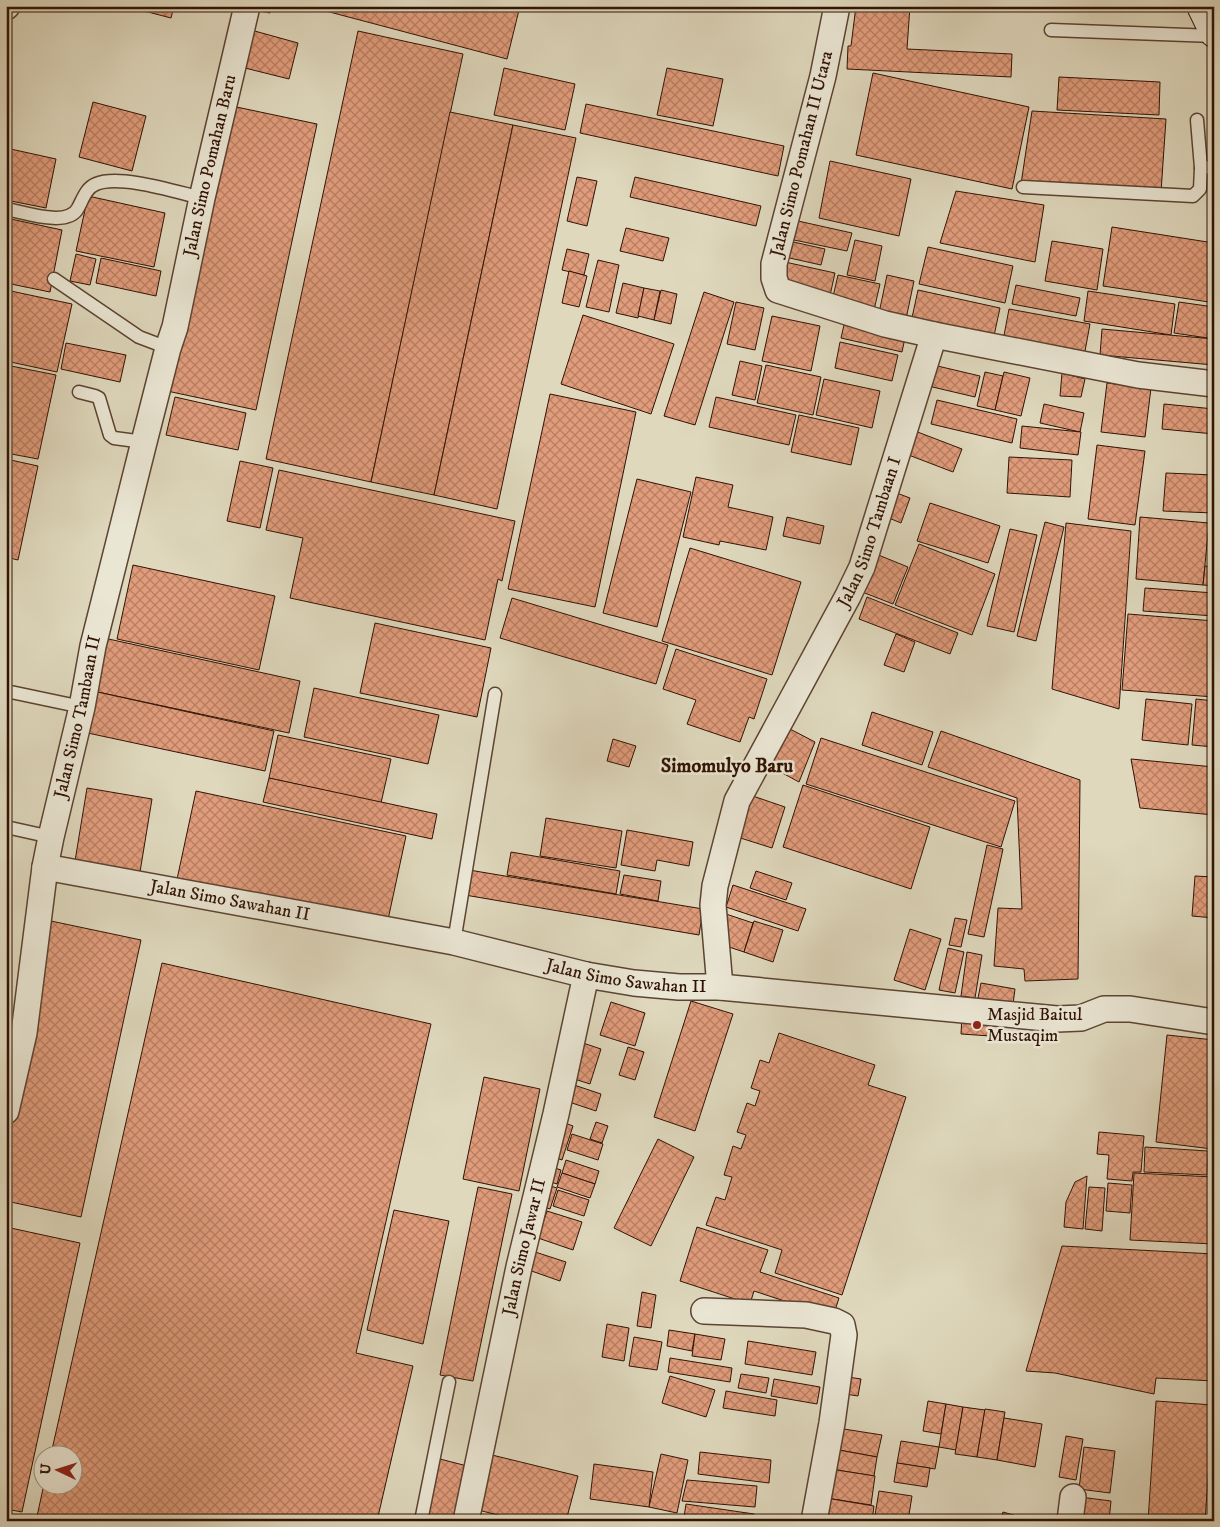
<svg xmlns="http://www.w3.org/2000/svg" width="1220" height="1527" font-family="'IM FELL DW Pica',serif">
<defs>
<pattern id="building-cross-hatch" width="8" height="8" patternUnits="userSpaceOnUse" patternTransform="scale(1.25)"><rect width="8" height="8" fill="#e19c7b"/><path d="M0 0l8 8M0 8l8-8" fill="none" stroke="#b77e63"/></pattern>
</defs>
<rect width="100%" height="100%" fill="#dfd8bd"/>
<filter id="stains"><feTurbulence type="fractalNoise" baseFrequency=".004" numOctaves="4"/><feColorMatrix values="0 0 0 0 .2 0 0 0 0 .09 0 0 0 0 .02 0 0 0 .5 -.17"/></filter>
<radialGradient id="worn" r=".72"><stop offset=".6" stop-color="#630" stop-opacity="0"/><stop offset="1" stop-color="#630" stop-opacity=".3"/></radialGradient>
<g fill="url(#building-cross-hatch)" stroke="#311304">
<polygon points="125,6 174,6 171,18"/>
<polygon points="248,6 271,6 270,13 247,8"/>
<polygon points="307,6 520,6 507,59"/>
<polygon points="856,6 910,6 907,49 1012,54 1011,77 847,69 848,46 851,46"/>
<polygon points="251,30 298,43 289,79 241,67"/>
<polygon points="358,31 463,54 371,482 266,459"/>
<polygon points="504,68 575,84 565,130 494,115"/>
<polygon points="667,68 723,79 713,126 657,115"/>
<polygon points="873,73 1029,107 1012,189 856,155"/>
<polygon points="1059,77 1160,82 1159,115 1057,110"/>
<polygon points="93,102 146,116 132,171 79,157"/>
<polygon points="586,104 784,146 778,176 580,133"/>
<polygon points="227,105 317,124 256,410 167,391"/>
<polygon points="1032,111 1166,119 1161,192 1021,184"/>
<polygon points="450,112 513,125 434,495 371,482"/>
<polygon points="513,125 576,138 497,509 434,495"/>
<polygon points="6,148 56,159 46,208 6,200"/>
<polygon points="830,161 911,179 899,236 819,218"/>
<polygon points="577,177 597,181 587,226 567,221"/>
<polygon points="635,177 761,206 756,226 630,197"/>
<polygon points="956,191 1044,205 1035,262 940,243"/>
<polygon points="88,196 165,213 154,267 76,251"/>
<polygon points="6,218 62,230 50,292 6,283"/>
<polygon points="798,221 852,233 847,251 794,240"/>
<polygon points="1112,227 1214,243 1214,273 1209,302 1103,286"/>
<polygon points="626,228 669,238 663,261 620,251"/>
<polygon points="855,240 882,246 875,281 847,275"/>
<polygon points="789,241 825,249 821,265 785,257"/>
<polygon points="1052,241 1103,249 1097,290 1045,281"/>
<polygon points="928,247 1013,266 1005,303 919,284"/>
<polygon points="567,249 589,254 584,275 562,270"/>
<polygon points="76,254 96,259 90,285 70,281"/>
<polygon points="101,258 161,271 156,296 96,283"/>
<polygon points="598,260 619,265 609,312 586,307"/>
<polygon points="785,262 835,273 829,300 779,289"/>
<polygon points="569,271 587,276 579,307 562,303"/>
<polygon points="838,275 880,284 874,310 832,301"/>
<polygon points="887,275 914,281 906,319 879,313"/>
<polygon points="623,283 644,288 638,318 616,313"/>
<polygon points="1016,285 1080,298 1076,316 1012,304"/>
<polygon points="644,288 660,291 654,320 638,316"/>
<polygon points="6,290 72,304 57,372 6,361"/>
<polygon points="661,290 677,294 671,324 654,320"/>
<polygon points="918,290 1000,308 992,345 910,327"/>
<polygon points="1088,291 1175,304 1171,335 1084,321"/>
<polygon points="704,292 734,302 695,425 664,416"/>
<polygon points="736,302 764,308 755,350 727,344"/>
<polygon points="1179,302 1214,307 1214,339 1174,333"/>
<polygon points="1009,309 1090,324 1083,362 1002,346"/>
<polygon points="583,315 674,344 651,414 561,384"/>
<polygon points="772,316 820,326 811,371 762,361"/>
<polygon points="844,325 905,338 902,352 841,338"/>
<polygon points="1102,329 1214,339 1214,365 1100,355"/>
<polygon points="840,342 898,355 892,381 835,368"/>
<polygon points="66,343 126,355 120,382 61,369"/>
<polygon points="740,361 762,366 755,400 732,395"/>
<polygon points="929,364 980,376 975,397 924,385"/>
<polygon points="6,365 56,375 38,459 6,453"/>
<polygon points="766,365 821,377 813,415 757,403"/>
<polygon points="985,372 1003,376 995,410 977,406"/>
<polygon points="1004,372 1030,378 1021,416 995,410"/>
<polygon points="1062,373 1085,379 1081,397 1060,396"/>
<polygon points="824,379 880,391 872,428 816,415"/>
<polygon points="1107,383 1151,388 1145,437 1101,432"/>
<polygon points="550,394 636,412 595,607 508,589"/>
<polygon points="175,397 246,413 238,450 166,435"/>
<polygon points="716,397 796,415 789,445 709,427"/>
<polygon points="937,400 1017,419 1012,443 931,424"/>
<polygon points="1044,404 1084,413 1080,432 1040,423"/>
<polygon points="1164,404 1214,409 1214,434 1162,429"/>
<polygon points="799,415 859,428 851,465 791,452"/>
<polygon points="1022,426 1081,432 1078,455 1020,448"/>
<polygon points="915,431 962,449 953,472 906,454"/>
<polygon points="1097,445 1145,451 1135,525 1088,519"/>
<polygon points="1009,457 1072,460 1070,497 1007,493"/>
<polygon points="6,459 38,466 18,560 6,557"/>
<polygon points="240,461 273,468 260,528 227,521"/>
<polygon points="279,470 515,521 502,581 498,579 485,640 290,598 303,538 266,530"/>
<polygon points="1166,473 1214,475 1214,513 1163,511"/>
<polygon points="696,477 733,485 728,507 773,517 766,550 720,541 719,545 683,537"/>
<polygon points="637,479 691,492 657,627 603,613"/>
<polygon points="894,492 910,498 901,523 884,516"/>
<polygon points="930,503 1000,526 988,563 917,541"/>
<polygon points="787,517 824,526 820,544 783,536"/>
<polygon points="1140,517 1209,523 1203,585 1136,579"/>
<polygon points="1045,522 1064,527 1036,641 1017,636"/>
<polygon points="1066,523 1131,531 1119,709 1052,689"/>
<polygon points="1010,529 1037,535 1014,632 987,626"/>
<polygon points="919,544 995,574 972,635 895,605"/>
<polygon points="690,548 801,582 772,675 662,641"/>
<polygon points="871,552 908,567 893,604 857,590"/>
<polygon points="133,565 275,596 259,670 117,639"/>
<polygon points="1205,566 1214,567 1214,586 1203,585"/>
<polygon points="1145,588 1214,593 1214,616 1143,611"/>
<polygon points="867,597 958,633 950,654 859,619"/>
<polygon points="512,598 668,645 656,684 500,638"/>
<polygon points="1128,614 1214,621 1214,697 1122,690"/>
<polygon points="375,623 491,648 477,717 360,693"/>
<polygon points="896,634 915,642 904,672 884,665"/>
<polygon points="104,638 300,681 289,733 93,691"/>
<polygon points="676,649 767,679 754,719 749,717 740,742 687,724 696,700 663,689"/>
<polygon points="314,688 439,715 428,764 304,737"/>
<polygon points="93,691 274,731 265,771 83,732"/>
<polygon points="1146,699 1192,704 1188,745 1142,740"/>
<polygon points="1196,699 1214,701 1214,747 1192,745"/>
<polygon points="872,712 933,732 922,765 862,745"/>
<polygon points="790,729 815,742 799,782 764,763"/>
<polygon points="941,731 1080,780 1078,979 1025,981 1024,969 994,966 998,908 1022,909 1017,798 928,767"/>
<polygon points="278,735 391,759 381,803 269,778"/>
<polygon points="821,738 1015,801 1001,847 806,784"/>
<polygon points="613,739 636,746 629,767 607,761"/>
<polygon points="1131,759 1214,767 1214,815 1140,808"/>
<polygon points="269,778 437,814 432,839 263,802"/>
<polygon points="803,785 930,827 911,889 783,847"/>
<polygon points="87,788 152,799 139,878 74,867"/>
<polygon points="196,791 406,836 386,929 176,884"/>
<polygon points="744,793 785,807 772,848 731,835"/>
<polygon points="546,818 622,831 616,868 540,856"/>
<polygon points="627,830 693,842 689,866 657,860 655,871 621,865"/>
<polygon points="987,845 1003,849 984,937 968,934"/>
<polygon points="511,852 620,871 616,894 507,875"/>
<polygon points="469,870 703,909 699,935 465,895"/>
<polygon points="756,871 792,883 786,900 750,888"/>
<polygon points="624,875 661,881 658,901 620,894"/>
<polygon points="1195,876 1214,877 1214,918 1192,916"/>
<polygon points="733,885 806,909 798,931 726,907"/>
<polygon points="726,914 753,923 744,952 717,943"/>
<polygon points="955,918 967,920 961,947 949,945"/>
<polygon points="51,921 141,940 81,1217 6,1201 6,1133"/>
<polygon points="754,921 783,930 773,962 744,952"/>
<polygon points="910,929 941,939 925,990 894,980"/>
<polygon points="948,948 964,952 955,993 939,990"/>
<polygon points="967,952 982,955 975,998 961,996"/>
<polygon points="162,963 431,1024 356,1353 413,1366 377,1521 36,1521 44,1484 72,1484 72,1454 51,1454"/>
<polygon points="1212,982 1214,982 1214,1016 1209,1015"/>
<polygon points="981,983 1015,989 1013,1004 978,998"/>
<polygon points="691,1001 733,1014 695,1131 654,1117"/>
<polygon points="611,1002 645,1013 635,1046 600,1035"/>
<polygon points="962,1015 993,1017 991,1036 961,1034"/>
<polygon points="779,1033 875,1065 868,1085 906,1097 842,1295 775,1273 782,1250 706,1225 716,1197 725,1200 732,1177 724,1175 733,1146 741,1149 746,1135 737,1132 747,1103 755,1106 760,1091 751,1088 760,1060 769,1063"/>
<polygon points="1167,1035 1214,1040 1214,1133 1212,1149 1156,1142"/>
<polygon points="577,1041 601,1049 590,1084 565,1076"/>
<polygon points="628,1047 644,1052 635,1080 619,1075"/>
<polygon points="484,1077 540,1089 519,1191 463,1179"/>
<polygon points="571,1084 601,1094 596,1111 566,1101"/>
<polygon points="559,1121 573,1126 562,1160 547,1155"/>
<polygon points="596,1122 608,1126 602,1143 590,1139"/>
<polygon points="1099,1132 1144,1136 1141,1172 1133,1172 1132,1181 1107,1179 1109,1155 1097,1154"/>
<polygon points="572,1134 603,1144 598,1160 567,1150"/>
<polygon points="658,1139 694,1157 651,1246 614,1228"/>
<polygon points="1145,1147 1208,1151 1207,1175 1144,1172"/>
<polygon points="566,1160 599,1171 595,1184 562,1173"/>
<polygon points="546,1165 561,1170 557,1184 541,1179"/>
<polygon points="562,1173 595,1184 590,1198 557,1187"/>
<polygon points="1134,1173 1214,1177 1214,1244 1130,1240"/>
<polygon points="1087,1176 1083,1229 1064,1227 1066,1202 1075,1182"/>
<polygon points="541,1183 557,1188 550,1209 535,1204"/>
<polygon points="1108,1183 1132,1185 1130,1213 1106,1211"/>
<polygon points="478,1187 512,1194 473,1381 440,1375"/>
<polygon points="1089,1187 1105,1188 1102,1231 1085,1229"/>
<polygon points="558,1190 589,1200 584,1216 553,1206"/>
<polygon points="394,1210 449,1221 423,1344 367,1330"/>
<polygon points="547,1211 582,1222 573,1250 538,1238"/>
<polygon points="6,1227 80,1243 22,1512 6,1509"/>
<polygon points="697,1227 768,1250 760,1272 839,1298 833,1317 754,1291 750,1304 680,1281"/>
<polygon points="1062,1246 1214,1254 1214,1381 1156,1378 1154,1394 1055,1373 1026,1371"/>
<polygon points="529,1250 566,1262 560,1281 523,1268"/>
<polygon points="642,1292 656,1295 651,1328 637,1326"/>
<polygon points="607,1324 629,1328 624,1361 602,1357"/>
<polygon points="669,1330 695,1334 692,1351 667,1346"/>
<polygon points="695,1334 725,1339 721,1360 692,1356"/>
<polygon points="634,1337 662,1342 657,1370 629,1366"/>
<polygon points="748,1341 816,1352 812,1375 745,1364"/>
<polygon points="670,1358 732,1368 730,1382 668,1372"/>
<polygon points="741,1374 769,1378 766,1393 738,1388"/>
<polygon points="670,1376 715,1390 706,1417 662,1403"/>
<polygon points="841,1376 861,1379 858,1396 839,1393"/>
<polygon points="774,1379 820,1387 817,1404 771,1396"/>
<polygon points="726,1391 777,1400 775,1416 723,1408"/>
<polygon points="928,1401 946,1404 941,1434 923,1431"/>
<polygon points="1156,1401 1213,1405 1205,1521 1148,1521"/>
<polygon points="946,1404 963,1407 956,1450 939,1447"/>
<polygon points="963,1407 985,1410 977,1457 955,1454"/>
<polygon points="985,1409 1005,1412 997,1460 977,1457"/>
<polygon points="1004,1418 1042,1424 1035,1467 997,1460"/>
<polygon points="831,1427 882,1435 877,1457 828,1448"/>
<polygon points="1066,1436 1083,1439 1076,1480 1059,1477"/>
<polygon points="901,1441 939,1447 935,1469 897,1463"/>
<polygon points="1084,1447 1115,1451 1110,1493 1079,1489"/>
<polygon points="828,1448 877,1457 874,1476 824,1468"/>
<polygon points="700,1452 771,1460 769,1483 698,1474"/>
<polygon points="661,1454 688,1460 677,1513 649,1507"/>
<polygon points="492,1455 578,1476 566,1521 522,1521 478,1510"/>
<polygon points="440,1459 471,1467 458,1521 426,1521"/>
<polygon points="897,1463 930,1468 927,1487 894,1482"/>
<polygon points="594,1464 653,1472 649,1507 590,1499"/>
<polygon points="824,1468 875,1476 871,1505 820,1497"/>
<polygon points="687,1480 757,1486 755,1507 682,1501"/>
<polygon points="879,1491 912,1496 908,1521 874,1521"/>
<polygon points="820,1497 874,1506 872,1521 816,1521"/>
<polygon points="1080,1497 1111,1501 1109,1521 1077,1519"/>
<polygon points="686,1504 754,1514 753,1521 712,1521 684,1517"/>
<polygon points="1003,1512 1034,1521 1000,1521"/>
<polygon points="607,1518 624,1521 606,1521"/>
</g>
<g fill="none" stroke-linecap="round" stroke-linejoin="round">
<g stroke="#5c4432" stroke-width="15">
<g id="service">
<polyline points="1051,30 1214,36"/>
<polyline points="1197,120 1201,168"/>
<polyline points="1023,187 1193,196 1200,189 1201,168 1214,167"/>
<path d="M 6,209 C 24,212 68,228 78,208 C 83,199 86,188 96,184 C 120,174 176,192 202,198"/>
<polyline points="54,279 139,337 168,348"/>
<polyline points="79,392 95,396 99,398 110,435 114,438 144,442"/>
<polyline points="6,691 82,707"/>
<polyline points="6,827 51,837"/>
<polyline points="454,942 495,694"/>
<polyline points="421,1521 449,1382"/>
</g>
</g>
<g stroke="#5c4432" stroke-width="28">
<g id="minor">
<polyline points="837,6 823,76 774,264 774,278 778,290 885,324 934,335"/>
<polyline points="6,7 7,6"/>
<path id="s1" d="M 45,867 L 454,942 L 586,975 L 634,983 L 679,987 L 720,987 L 1057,1019 L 1081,1018 L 1104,1009 L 1130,1009 L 1214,1022"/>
<path id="s2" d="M 720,987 L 713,905 L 715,886 L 737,801 L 848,596 L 862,567 L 934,335 L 1138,375 L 1214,384"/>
<path id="s3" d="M 6,1111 L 24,1033 L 45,867 L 51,837 L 82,707 L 93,646 L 144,442 L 168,348 L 175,327 L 202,198 L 247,6"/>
<polyline points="704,1311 806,1315 834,1321 842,1325 844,1335 832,1423 814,1521"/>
<path id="s4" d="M 466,1521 L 519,1267 L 556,1114 L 586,975"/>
<polyline points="1070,1521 1073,1497"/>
</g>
</g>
<g stroke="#311304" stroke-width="30">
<polyline id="secondary" points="1201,6 1214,33"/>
</g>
<use href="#service" stroke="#eae6d4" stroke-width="12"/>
<use href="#minor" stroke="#eae6d4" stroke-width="25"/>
<use href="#secondary" stroke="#eae6d4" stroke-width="28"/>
</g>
<circle fill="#8f2418" stroke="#eae6d4" stroke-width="2" cx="977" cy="1025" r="5"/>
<g text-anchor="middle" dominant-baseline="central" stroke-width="5" stroke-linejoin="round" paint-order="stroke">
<g font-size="18" fill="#311304" stroke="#eae6d4">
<text transform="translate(802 154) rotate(-76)">Jalan Simo Pomahan II Utara</text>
<text stroke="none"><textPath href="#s3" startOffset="968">Jalan Simo Pomahan Baru</textPath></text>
<text stroke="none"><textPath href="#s2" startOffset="490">Jalan Simo Tambaan I</textPath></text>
<text stroke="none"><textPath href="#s3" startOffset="401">Jalan Simo Tambaan II</textPath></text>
<text stroke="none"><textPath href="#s1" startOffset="188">Jalan Simo Sawahan II</textPath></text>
<text stroke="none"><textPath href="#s1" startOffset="592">Jalan Simo Sawahan II</textPath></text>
<text stroke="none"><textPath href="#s4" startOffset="280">Jalan Simo Jawar II</textPath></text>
</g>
<g font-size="18" fill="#311304" stroke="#eae6d4" text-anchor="start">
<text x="987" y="1015">Masjid Baitul<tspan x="987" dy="21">Mustaqim</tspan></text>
</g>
<g font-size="20" font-weight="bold" fill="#311304" stroke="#eae6d4">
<text x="727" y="766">Simomulyo Baru</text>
</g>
</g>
<rect width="1220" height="1527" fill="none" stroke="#dfd8bd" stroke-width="25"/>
<rect x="8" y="8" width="1205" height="1512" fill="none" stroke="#311304" stroke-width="2.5"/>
<rect x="12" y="12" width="1195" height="1502" fill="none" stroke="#311304"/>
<g transform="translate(58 1470) rotate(274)"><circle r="24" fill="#eae6d4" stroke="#a09281"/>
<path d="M0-4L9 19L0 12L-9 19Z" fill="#8f2418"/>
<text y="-8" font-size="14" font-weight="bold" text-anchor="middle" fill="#311304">U</text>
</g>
<rect width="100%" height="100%" filter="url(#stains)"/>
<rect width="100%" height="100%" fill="url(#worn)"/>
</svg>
